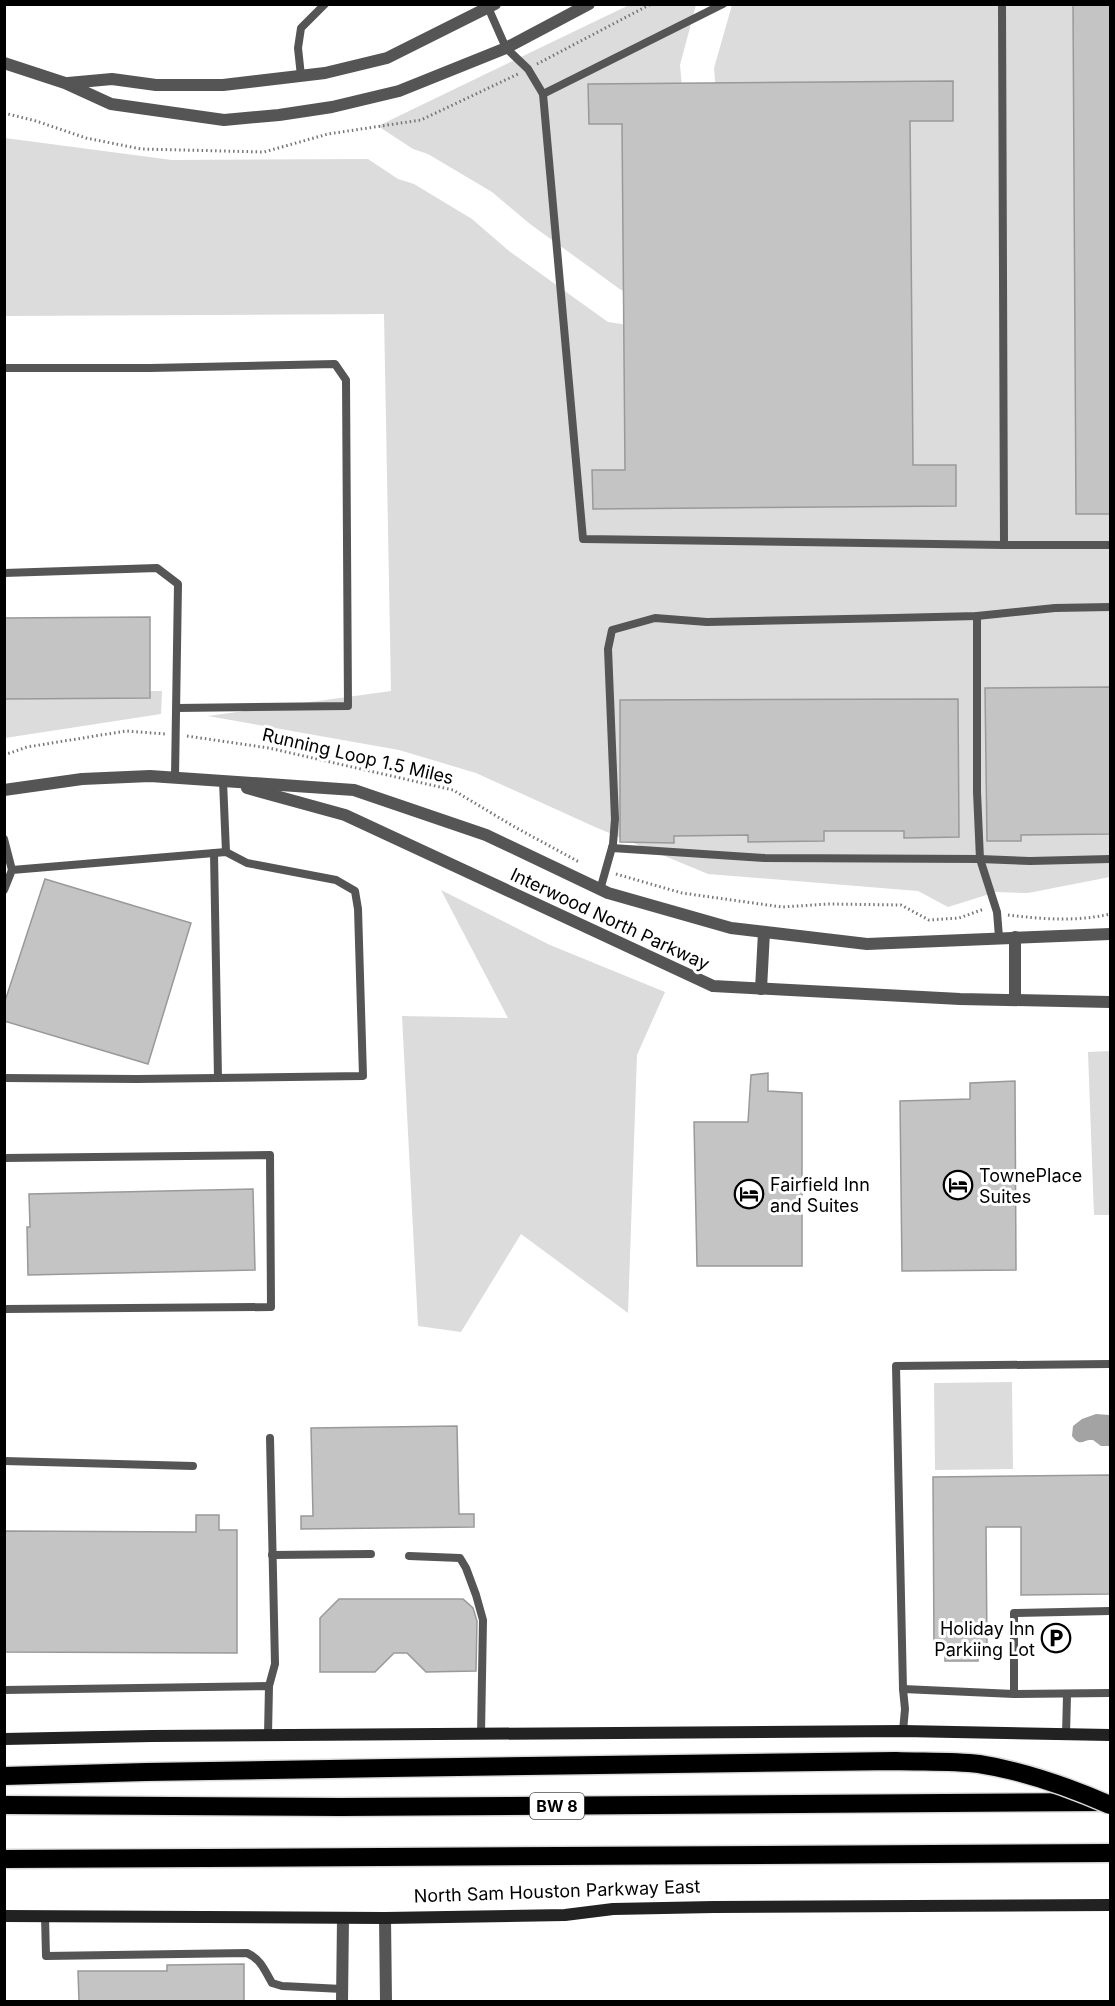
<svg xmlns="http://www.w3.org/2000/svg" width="1115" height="2006" font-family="Inter,sans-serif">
<rect width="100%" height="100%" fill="#fff"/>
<g fill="#dcdcdc">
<polygon points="629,5 696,5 680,65 687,141 665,297 621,290 530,224 492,192 428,154 413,149 378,126"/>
<polygon points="732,5 1110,5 1110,877 1028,893 996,892 948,907 918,891 708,874 595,827 476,773 399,750 208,716 391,691 384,314 5,316 5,138 172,160 368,159 398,179 414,184 472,219 509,251 608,322 668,331 720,137 714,68"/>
<polygon points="162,691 161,714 5,738 5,692"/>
<polygon points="441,890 550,945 665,992 637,1055 628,1313 521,1234 461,1332 418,1326 402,1016 508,1018"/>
<polygon points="1110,1051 1110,1215 1094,1215 1088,1052"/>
<polygon points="1012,1382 1013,1469 935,1470 934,1383"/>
</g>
<path fill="#a3a3a3" d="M 1096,1414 L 1110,1415 L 1110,1446 L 1101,1446 L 1093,1440 C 1082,1439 1081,1448 1072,1436 L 1073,1426 L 1082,1419 Z"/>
<g fill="#c4c4c4" stroke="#999" stroke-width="1.5">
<polygon points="1073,4 1110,4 1110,514 1076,514"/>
<polygon points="953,81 953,121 910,121 913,465 956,465 956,506 593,509 592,470 625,470 622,124 589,124 588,84"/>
<polygon points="150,617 150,698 4,699 4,618"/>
<polygon points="1110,687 1110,834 1021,835 1021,841 987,841 985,688"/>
<polygon points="958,699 959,837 904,838 904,831 824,831 824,841 748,842 748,835 674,836 674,843 620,842 620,700"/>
<polygon points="45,879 191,923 148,1064 4,1021 4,1004"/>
<polygon points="768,1073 768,1091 802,1093 802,1266 697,1266 694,1122 748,1122 751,1075"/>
<polygon points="1015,1081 1016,1270 902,1271 900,1101 970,1099 970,1083"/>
<polygon points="253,1189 255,1270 28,1275 27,1227 30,1227 29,1194"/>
<polygon points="457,1426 459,1514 474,1514 474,1527 301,1529 301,1516 313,1516 311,1428"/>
<polygon points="1110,1475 1110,1594 1021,1595 1021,1527 986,1527 987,1649 978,1649 978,1661 945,1661 945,1650 934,1650 933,1477"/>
<polygon points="196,1515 219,1515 219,1530 237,1530 237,1653 4,1652 4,1531 196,1532"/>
<polygon points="339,1599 463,1599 473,1608 477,1621 476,1671 426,1672 407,1653 394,1653 375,1672 320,1672 320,1618"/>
<polygon points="244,1964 244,2001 79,2001 78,1971 167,1971 167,1965"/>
</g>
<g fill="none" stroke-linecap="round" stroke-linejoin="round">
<g stroke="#dbdbdb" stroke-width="21">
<g id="motorway">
<polyline points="4,1776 146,1772 389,1768"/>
<polyline points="4,1805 340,1807 1103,1802"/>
<polyline points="4,1859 1110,1853"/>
</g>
</g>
<g stroke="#777" stroke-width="3" stroke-dasharray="1.5 3" stroke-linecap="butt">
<polyline points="537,64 651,4"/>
<polyline points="4,113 36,121 86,138 141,149 264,152 328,134 421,120 518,74"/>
<polyline points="187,736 269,748 453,790 513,826 579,862"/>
<polyline points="4,755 27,747 126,731 166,734"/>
<polyline points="616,874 682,893 782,907 829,904 901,905 929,920 959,918 984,909"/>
<path d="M 1008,915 C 1042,919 1076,922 1110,914"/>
</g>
<g stroke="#555" stroke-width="8">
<polyline points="1002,4 1004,545"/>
<polyline points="487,5 506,48 528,69 543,94 583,539 1004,545 1110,545"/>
<polyline points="301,76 298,48 301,28 325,4"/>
<polyline points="543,94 723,4"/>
<polyline points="4,368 150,368 335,364 346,380 348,706 177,708"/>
<polyline points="4,573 157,568 178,584 175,777"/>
<polyline points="223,781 226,852"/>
<polyline points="4,839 12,870"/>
<polyline points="612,848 765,858 980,859 977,792 977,616"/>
<polyline points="214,853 218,1078"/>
<polyline points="4,890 12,870 226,852 247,863 336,880 355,891 358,909 363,1076 137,1079 4,1078"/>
<polyline points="600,890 613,844 615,819 608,649 612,630 655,618 707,622 894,618 977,616 1055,608 1110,607"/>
<polyline points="999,937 997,912 980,859 1030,861 1110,859"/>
<polyline points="4,1158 270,1155 271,1307 4,1309"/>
<polyline points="4,1461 193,1466"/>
<polyline points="272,1555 371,1554"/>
<polyline points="409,1556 460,1558 466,1568 476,1595 483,1620 481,1733"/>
<polyline points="1110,1611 1014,1613 1014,1694 1110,1693"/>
<polyline points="269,1686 275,1664 270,1438"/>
<polyline points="903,1689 1014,1694"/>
<polyline points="4,1690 269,1686 268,1735"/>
<polyline points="903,1731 905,1709 903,1689 896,1366 1110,1364"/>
<polyline points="1066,1735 1067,1695"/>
<path d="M 45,1916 L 46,1956 L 247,1953 C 261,1959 265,1971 272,1983 L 282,1986 L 342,1989"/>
</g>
<g stroke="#555" stroke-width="12">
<polyline points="4,63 65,83 111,104 224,120 279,115 332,107 399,91 506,48 589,4"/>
<polyline points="68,83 112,79 156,85 223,85 325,73 387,58 495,4"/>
<polyline points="247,788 345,815 713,986 960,999 1110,1002"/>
<polyline points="4,790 82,779 150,776 354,790 486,835 608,893 731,928 867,944 1110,934"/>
<polyline points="761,989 764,932"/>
<polyline points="1015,1000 1015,937"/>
<polyline points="385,1918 386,2002"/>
<polyline points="342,2002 343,1918"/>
</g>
<g stroke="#222" stroke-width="12">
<polyline points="4,1739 152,1736 903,1731 1110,1735"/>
<polyline points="4,1916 385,1918 565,1915 613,1909 714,1907 1110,1905"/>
</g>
<use href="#motorway" stroke="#000" stroke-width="18"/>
<g stroke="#dbdbdb" stroke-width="21" stroke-linecap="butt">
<path id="motorway-bridge" d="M 389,1768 L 896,1761 C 923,1762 952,1761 979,1764 C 1024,1771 1069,1787 1110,1805"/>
</g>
<use href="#motorway-bridge" stroke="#000" stroke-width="18"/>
</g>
<defs>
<g id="hotel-ring" transform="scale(1.5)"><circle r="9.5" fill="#fff" stroke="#000" stroke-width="1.5"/><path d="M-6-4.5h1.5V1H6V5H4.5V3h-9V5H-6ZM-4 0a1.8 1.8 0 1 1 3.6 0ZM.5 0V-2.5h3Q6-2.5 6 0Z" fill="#000"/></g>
<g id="parking-ring" transform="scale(1.5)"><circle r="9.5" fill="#fff" stroke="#000" stroke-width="1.5"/><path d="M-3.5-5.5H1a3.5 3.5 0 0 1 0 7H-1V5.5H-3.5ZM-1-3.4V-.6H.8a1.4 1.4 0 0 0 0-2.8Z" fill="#000"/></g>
</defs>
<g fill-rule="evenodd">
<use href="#hotel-ring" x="958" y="1185"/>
<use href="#hotel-ring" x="749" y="1194"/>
<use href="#parking-ring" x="1056" y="1638"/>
</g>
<g text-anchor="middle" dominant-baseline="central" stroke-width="6" stroke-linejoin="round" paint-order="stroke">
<rect fill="#fff" stroke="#4c4c4c" stroke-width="1.5" x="530" y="1793" width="54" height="26" rx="4.5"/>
<g font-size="16" font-weight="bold" fill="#000">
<text x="557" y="1806">BW 8</text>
</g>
<g font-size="18" fill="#000" stroke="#fff">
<text transform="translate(358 756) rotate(13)">Running Loop 1.5 Miles</text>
<text transform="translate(610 919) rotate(25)">Interwood North Parkway</text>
<text transform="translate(557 1891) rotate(-2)">North Sam Houston Parkway East</text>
</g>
<g font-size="18" fill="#000" stroke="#fff" text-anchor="start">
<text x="979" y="1175">TownePlace<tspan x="979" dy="21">Suites</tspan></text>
<text x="770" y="1184">Fairfield Inn<tspan x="770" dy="21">and Suites</tspan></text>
<text x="1035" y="1628" text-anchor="end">Holiday Inn<tspan x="1035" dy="21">Parkiing Lot</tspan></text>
</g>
</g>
<rect width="1115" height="2006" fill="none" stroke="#000000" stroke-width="12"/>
</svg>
